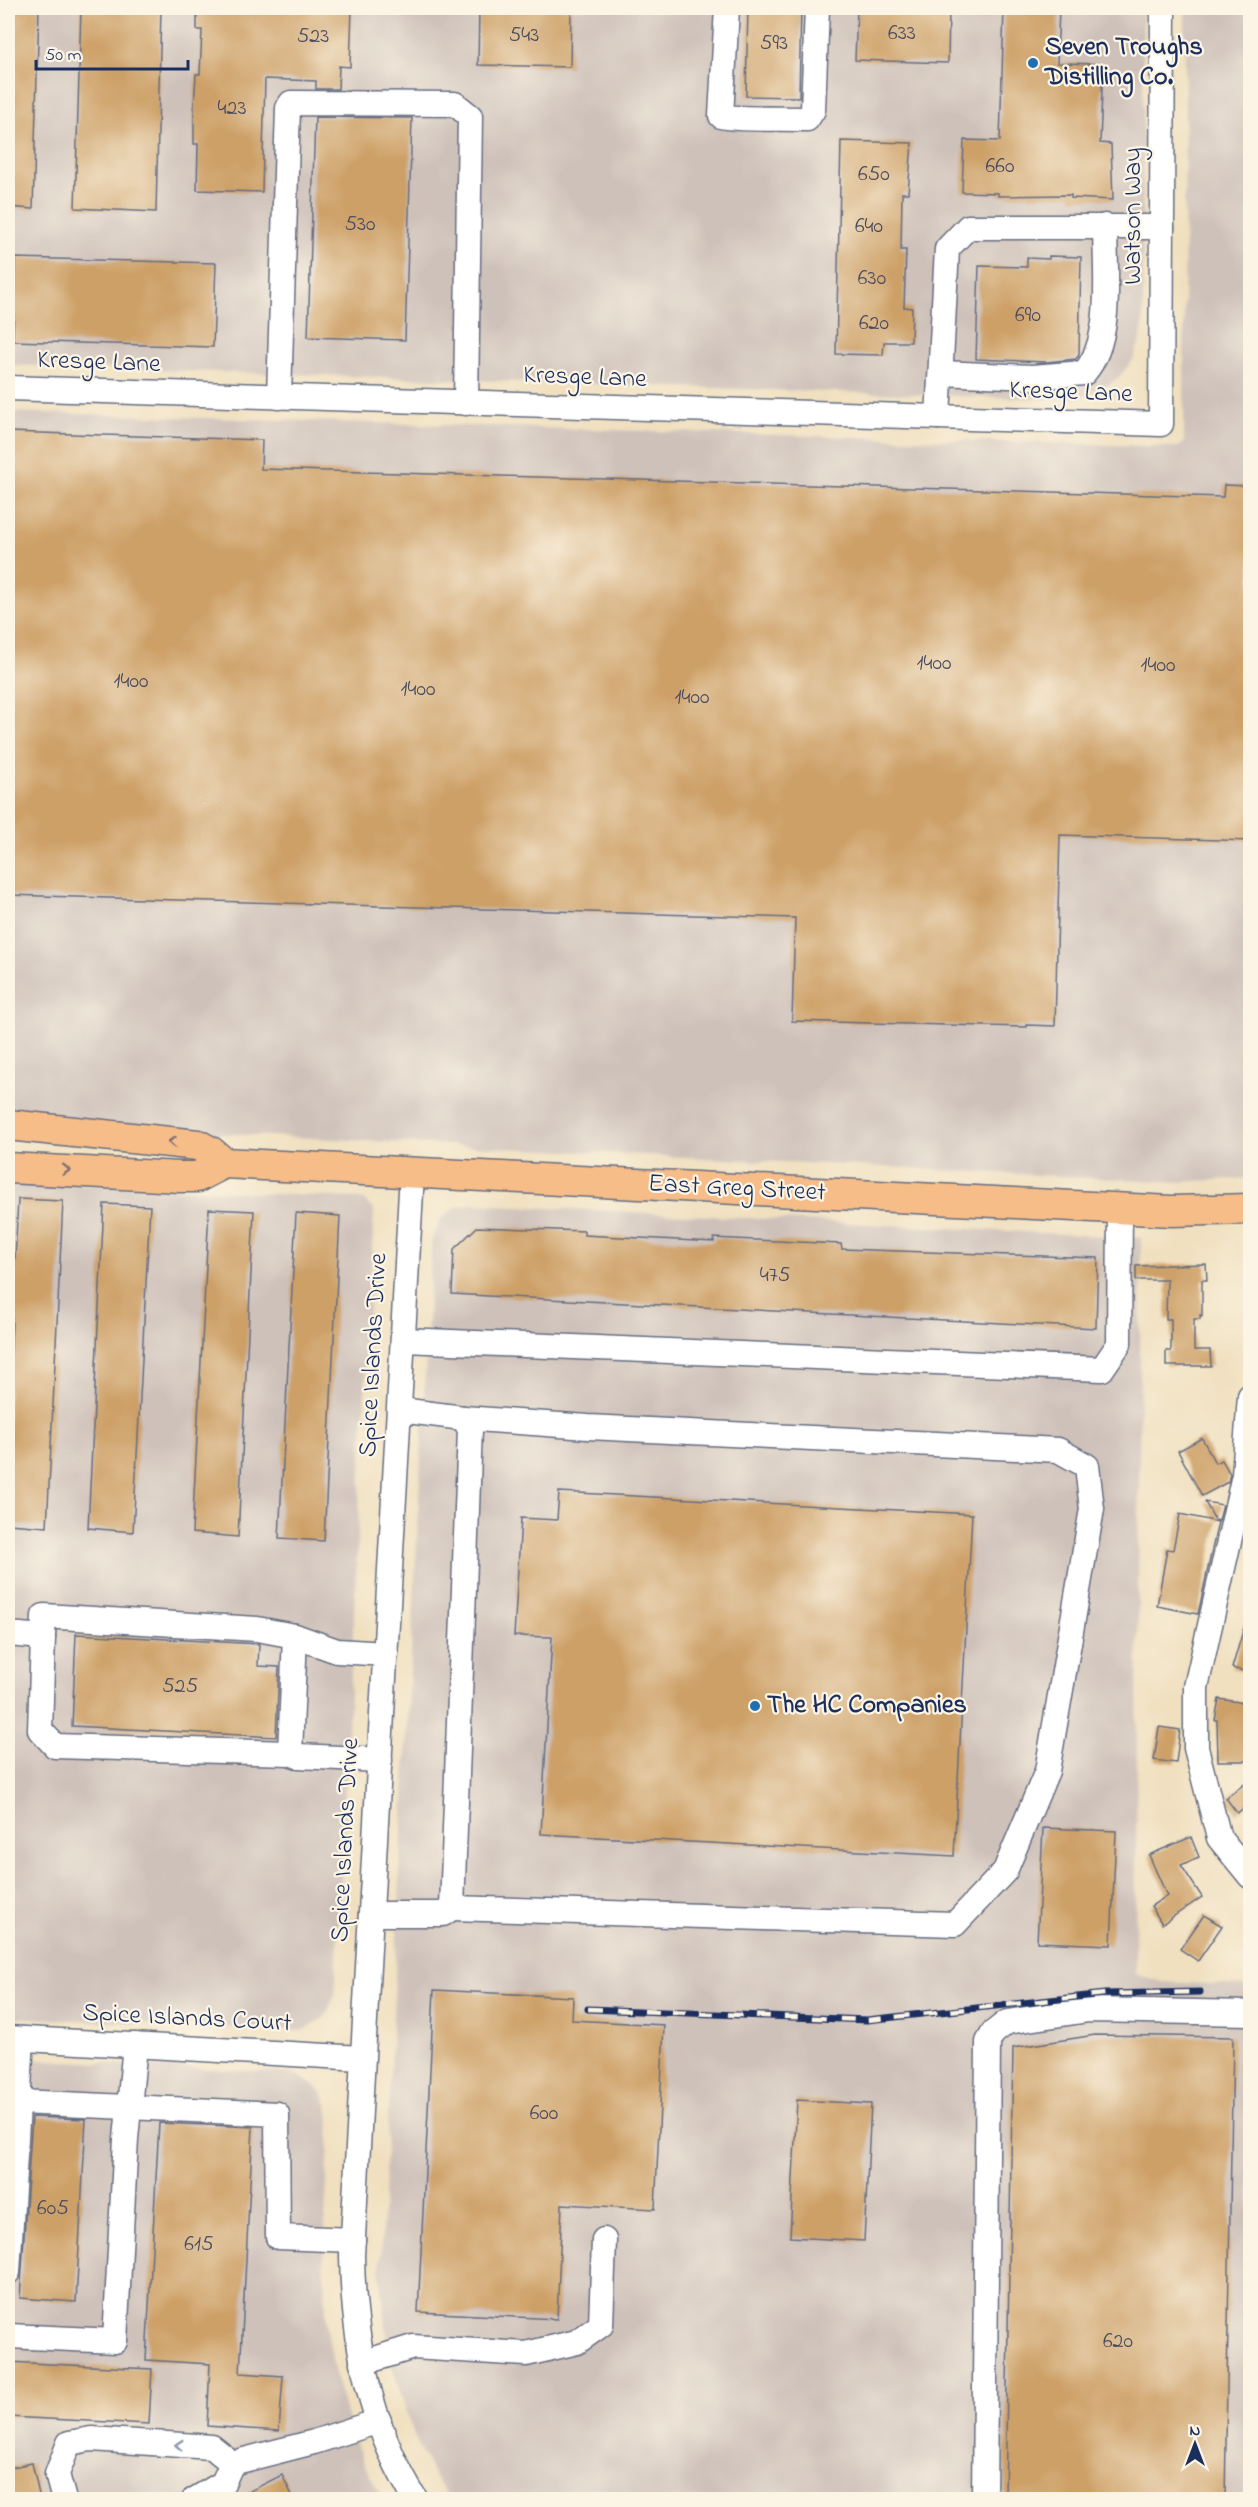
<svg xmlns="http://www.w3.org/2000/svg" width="1258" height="2507" font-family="'Indie Flower',sans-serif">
<rect width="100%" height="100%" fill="#fcf5e5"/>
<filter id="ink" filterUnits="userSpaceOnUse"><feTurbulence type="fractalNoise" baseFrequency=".0167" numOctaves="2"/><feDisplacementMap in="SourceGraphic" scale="12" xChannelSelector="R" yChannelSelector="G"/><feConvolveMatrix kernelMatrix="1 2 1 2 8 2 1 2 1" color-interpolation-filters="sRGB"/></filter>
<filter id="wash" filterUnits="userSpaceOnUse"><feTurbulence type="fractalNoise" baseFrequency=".008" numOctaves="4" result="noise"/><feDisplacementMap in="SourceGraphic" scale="24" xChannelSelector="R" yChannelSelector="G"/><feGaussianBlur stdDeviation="1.35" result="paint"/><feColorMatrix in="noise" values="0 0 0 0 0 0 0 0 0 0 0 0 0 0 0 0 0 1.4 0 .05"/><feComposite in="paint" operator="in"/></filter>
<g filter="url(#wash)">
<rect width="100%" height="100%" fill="#f0e0c0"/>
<g fill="#cec1ba">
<polygon points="8,8 1143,8 1143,325 1140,341 1133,360 1119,377 1100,390 1078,398 1047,399 8,365"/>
<polygon points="1185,8 1250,8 1250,1178 1177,1182 231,1134 176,1131 8,1112 8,412 1179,447 1184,443"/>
<polygon points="8,1180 354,1198 364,1200 374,1211 335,1995 325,2017 302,2031 8,2017"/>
<polygon points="471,1204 1141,1238 1135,1974 1163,1982 1250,1986 1250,2499 449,2499 432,2472 415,2438 390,2360 380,2274 432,1238 442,1218 455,1208"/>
<polygon points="8,2058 282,2073 298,2075 322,2092 328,2107 330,2122 323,2261 327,2329 335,2375 347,2417 364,2464 383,2499 8,2499"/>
</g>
<g id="blocks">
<g fill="#cda068">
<polygon points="8,8 39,8 33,209 8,207"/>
<polygon points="81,8 161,8 156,212 75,208"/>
<polygon points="197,8 352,8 350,67 339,66 338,89 316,89 316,81 265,79 262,192 197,190 198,144 194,144 194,106 196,74 200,74 202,30 197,30"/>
<polygon points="479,8 571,8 570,67 478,65"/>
<polygon points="748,8 801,8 799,97 746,96"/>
<polygon points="857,8 949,8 948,63 855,60"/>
<polygon points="1004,8 1059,8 1057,63 1103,64 1100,143 1111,144 1113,200 1071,198 1071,195 998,196 998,193 962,192 964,140 1000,141"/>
<polygon points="315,117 412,118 405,340 308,337"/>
<polygon points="841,141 912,143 908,193 902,193 901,250 906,250 904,307 912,308 911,342 884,342 883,355 836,354"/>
<polygon points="1049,256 1081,257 1079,355 1076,359 1046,362 976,359 979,266 1027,267 1027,258 1049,259"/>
<polygon points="15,258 216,263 213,347 13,341"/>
<polygon points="8,432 262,440 261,469 1223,497 1224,485 1251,486 1251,841 1060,835 1055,1026 1027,1025 1027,1027 792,1021 795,918 8,895"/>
<polygon points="18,1199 63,1201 47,1527 8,1524 8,1404"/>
<polygon points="104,1204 150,1206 133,1532 88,1528"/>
<polygon points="209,1209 254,1211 238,1537 192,1533"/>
<polygon points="296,1213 340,1216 324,1541 279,1538"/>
<polygon points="477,1227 584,1231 584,1235 714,1242 714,1238 841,1244 842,1249 1098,1258 1096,1328 452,1294 454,1249"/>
<polygon points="1206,1264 1207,1280 1202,1280 1202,1316 1200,1315 1200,1319 1194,1319 1194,1350 1210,1350 1211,1366 1166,1366 1166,1351 1171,1351 1171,1319 1166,1319 1167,1280 1136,1280 1136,1266"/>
<polygon points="1202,1438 1215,1463 1222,1460 1230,1474 1228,1482 1202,1496 1178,1451"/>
<polygon points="559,1492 972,1514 954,1856 541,1834 552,1637 514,1636 521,1518 557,1520"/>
<polygon points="1205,1502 1223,1505 1219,1521 1215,1520"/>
<polygon points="1180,1514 1218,1522 1198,1614 1157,1606 1167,1549 1173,1550"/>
<polygon points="1246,1621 1251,1621 1251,1673 1232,1668"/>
<polygon points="76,1634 259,1644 258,1666 279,1667 276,1737 72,1726"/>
<polygon points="1219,1699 1251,1704 1251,1761 1218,1761 1217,1720 1215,1720"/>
<polygon points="1159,1727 1180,1730 1176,1763 1154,1760"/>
<polygon points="1251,1779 1251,1803 1237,1813 1226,1798"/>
<polygon points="1043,1828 1116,1831 1111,1945 1037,1942"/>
<polygon points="1191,1837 1199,1857 1181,1865 1202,1897 1162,1924 1151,1906 1167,1896 1149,1855"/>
<polygon points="1204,1915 1222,1926 1198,1961 1180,1949"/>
<polygon points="434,1990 573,1997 572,2020 664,2025 655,2209 562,2204 557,2319 418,2312"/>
<polygon points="1095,2035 1233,2037 1225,2499 1005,2499 1013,2048"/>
<polygon points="797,2100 871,2104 864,2241 790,2237"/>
<polygon points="32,2117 86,2119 76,2302 20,2298"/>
<polygon points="159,2123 253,2127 240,2373 283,2376 279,2431 207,2426 210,2364 146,2360"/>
<polygon points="8,2362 152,2369 149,2424 8,2417"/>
<polygon points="32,2463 40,2499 8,2499 8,2468"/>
<polygon points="282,2475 294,2499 234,2499"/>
</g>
</g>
</g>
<g filter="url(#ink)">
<use href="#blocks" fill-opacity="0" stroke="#666d80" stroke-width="1.5"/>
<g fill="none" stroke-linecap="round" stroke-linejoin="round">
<g stroke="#666d80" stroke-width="27">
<g id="minor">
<path d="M 727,8 L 721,116 C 733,120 789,118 807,119 L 813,110 L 817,8"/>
<path d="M 941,373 L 1032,377 L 1084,373 C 1114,340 1105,269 1105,226"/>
<polyline points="8,388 1161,424 1163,8"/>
<polyline points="279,397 288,108 291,103 455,104 470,116 466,403"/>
<polyline points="938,417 947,249 968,227 1162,227"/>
<path d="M 412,1173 L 352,2255 C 353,2340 370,2427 416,2500"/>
<polyline points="404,1340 1102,1369 1119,1344 1120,1209"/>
<polyline points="1250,1396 1244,1475 1196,1687 1196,1748 1219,1838 1250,1876"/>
<polyline points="8,1634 43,1637 44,1616 257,1629 295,1636"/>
<polyline points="43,1637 40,1730 55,1746 290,1753"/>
<polyline points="380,1760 298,1756 290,1753 295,1636 337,1651 386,1654"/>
<polyline points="452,1908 955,1924 1005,1871 1047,1771 1092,1509 1087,1466 1058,1450 588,1427 463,1418"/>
<polyline points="371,1914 443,1914 452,1908 470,1429 463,1418 400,1410"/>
<polyline points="8,2038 362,2058"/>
<polyline points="19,2102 277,2114 278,2237 353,2240"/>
<polyline points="8,2272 22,2039"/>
<polyline points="8,2336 115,2341 126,2139 135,2045"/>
<polyline points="362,2363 413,2347 526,2354 577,2342 601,2325 604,2240"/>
<polyline points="232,2463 314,2442 379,2421"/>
<polyline points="64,2500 57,2474 69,2443 91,2439 212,2447 232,2463"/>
<polyline points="194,2500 223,2483 232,2463"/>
<polyline points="984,2500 988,2042 993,2033 1007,2022 1089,2010 1250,2013"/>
</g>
</g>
<g stroke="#666d80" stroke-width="33">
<g id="major">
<polyline points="8,1125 198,1145 211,1152 224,1163"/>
<polyline points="8,1168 180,1177 197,1177 224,1163 1172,1211 1250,1209"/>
</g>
</g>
<use href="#minor" stroke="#fff" stroke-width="24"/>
<use href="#major" stroke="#f7bd88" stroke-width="30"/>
<g stroke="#1b2f5e" stroke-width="7">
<polyline id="rail" points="588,2009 867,2020 1105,1994 1200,1992"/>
</g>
<use href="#rail" stroke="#fcf5e5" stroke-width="4.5" stroke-dasharray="14" stroke-linecap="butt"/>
</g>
<defs><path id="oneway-chevron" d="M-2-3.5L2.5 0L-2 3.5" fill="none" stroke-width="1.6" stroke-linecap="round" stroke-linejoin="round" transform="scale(1.5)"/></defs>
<g stroke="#7e6f71">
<use href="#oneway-chevron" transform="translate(172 1142) rotate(-174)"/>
<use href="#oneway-chevron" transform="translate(66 1170) rotate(3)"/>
</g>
<use stroke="#8d97ae" href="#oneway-chevron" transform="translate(179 2445) rotate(-176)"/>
</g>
<g fill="#1f6fb2" stroke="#fcf5e5" stroke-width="2">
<circle cx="1033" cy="63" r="6"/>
<circle cx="755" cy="1706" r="6"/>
</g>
<g text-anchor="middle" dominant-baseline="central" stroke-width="4.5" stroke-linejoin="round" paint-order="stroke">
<g font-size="22" fill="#484b60">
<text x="902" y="34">633</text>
<text x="524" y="36">543</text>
<text x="313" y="37">523</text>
<text x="774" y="44">593</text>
<text x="232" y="109">423</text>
<text x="1000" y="167">660</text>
<text x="874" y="175">650</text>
<text x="360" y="225">530</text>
<text x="869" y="227">640</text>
<text x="872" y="279">630</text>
<text x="1028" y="316">690</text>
<text x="874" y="324">620</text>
<text x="934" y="664">1400</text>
<text x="1158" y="666">1400</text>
<text x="131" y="682">1400</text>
<text x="418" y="690">1400</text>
<text x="692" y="698">1400</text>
<text x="775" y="1276">475</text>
<text x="180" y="1687">525</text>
<text x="544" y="2114">600</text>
<text x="53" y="2209">605</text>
<text x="199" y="2245">615</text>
<text x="1118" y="2342">620</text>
</g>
<g font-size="26" font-weight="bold" fill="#1b2f5e" stroke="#fcf5e5" text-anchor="start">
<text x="1045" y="48">Seven Troughs<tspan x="1045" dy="30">Distilling Co.</tspan></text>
<text x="767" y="1706">The HC Companies</text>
</g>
<g font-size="26" fill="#1b2f5e" stroke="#fcf5e5">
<text transform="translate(1134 216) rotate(-90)">Watson Way</text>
<text transform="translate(99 363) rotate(2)">Kresge Lane</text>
<text transform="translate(585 378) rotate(2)">Kresge Lane</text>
<text transform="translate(1071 393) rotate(2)">Kresge Lane</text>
<text transform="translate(737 1189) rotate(3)">East Greg Street</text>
<text transform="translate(374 1355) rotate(-87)">Spice Islands Drive</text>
<text transform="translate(346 1840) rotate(-87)">Spice Islands Drive</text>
<text transform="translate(187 2019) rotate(3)">Spice Islands Court</text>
</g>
</g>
<rect width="1258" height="2507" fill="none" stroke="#fcf5e5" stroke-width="30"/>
<g transform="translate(1195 2444)" stroke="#fcf5e5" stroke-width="4.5" paint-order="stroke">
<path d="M0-4.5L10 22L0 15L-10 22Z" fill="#1b2f5e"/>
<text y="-9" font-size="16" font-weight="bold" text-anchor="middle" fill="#1b2f5e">N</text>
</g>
<path d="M36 60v9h152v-9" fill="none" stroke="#1b2f5e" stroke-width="3"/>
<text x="45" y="60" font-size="18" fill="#1b2f5e" stroke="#fcf5e5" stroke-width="4.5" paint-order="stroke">50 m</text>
</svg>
